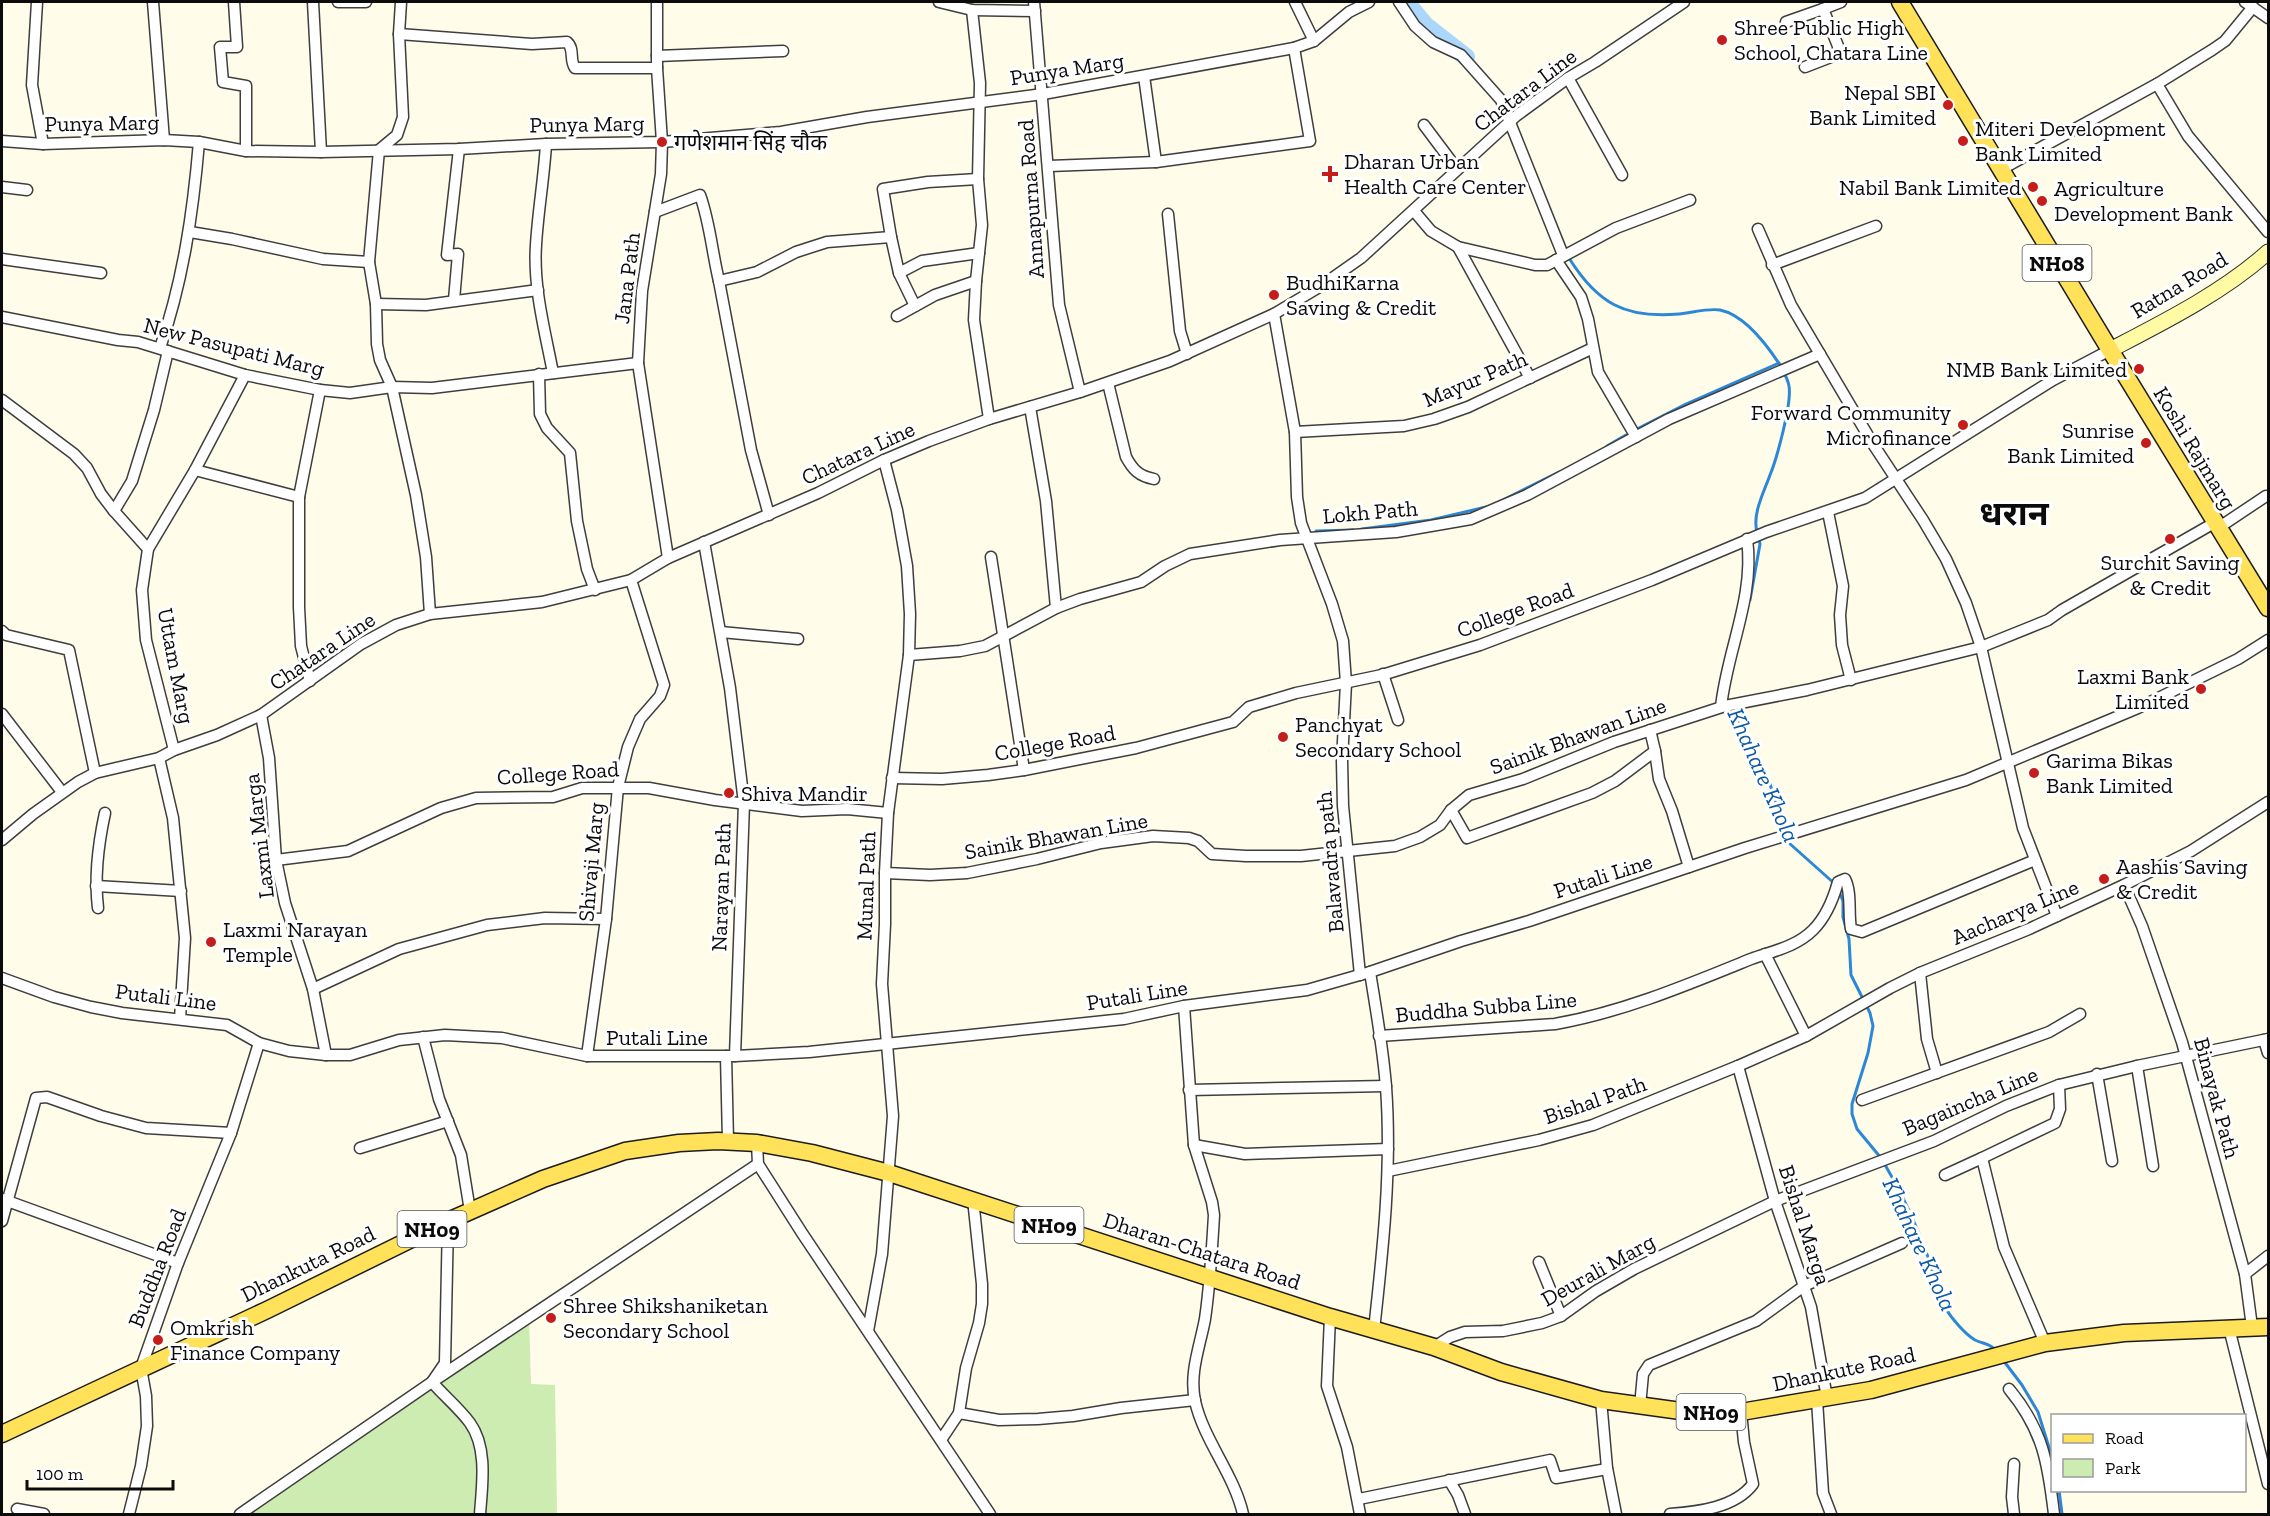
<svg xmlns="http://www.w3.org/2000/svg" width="2270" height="1516" font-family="'Zilla Slab','Noto Sans Devanagari',serif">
<rect width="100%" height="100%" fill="#fffcea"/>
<polygon fill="#ccecb1" points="529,1317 531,1384 555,1385 557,1514 240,1514"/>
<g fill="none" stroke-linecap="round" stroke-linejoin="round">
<g stroke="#2c88d7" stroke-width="3">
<path d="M 1569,258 C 1597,303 1625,319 1679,314 C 1691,313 1708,308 1720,310 C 1744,315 1767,345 1780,365 C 1783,371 1788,379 1789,386 C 1792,403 1777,458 1770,475 C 1764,492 1752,514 1757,532"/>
<polyline points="1637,429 1686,404 1779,363"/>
<polyline points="1607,446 1626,435"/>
<polyline points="1503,500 1559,472"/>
<polyline points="1362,529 1431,520 1486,507"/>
<polyline points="1316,531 1353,530"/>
<polyline points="1750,600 1760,544 1759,539"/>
<polyline points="1730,708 1767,775 1789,843 1835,884"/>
<polyline points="1838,889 1843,901 1843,917 1849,939 1851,975 1870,1013 1873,1026 1868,1053 1852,1104 1852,1114 1857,1129 1881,1158"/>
<path d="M 1884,1163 C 1902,1193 1916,1224 1928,1257 C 1934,1274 1936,1293 1946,1309 C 1952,1319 1965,1334 1975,1340 C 1983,1344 1990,1343 1995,1350"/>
<polyline points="2003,1360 2022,1385 2038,1412 2052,1457"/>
<polyline points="2059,1490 2062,1514"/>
</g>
<polyline stroke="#aad7fb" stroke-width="18" points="1406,2 1425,25 1466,57"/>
<g stroke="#3e3e3e" stroke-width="13">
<g id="street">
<polyline points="37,2 32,85 43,144"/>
<polyline points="153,2 164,140"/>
<polyline points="234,2 237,47 220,47 223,82 246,86 246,151"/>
<polyline points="313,2 321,152"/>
<polyline points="338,2 366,2"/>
<polyline points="401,2 399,34 403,117 397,135 379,150 369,262 376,304 377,344 380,360 392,387 416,495 426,557 430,614"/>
<polyline points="657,2 657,68 662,142 661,174 642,291 638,363 668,558"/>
<polyline points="939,2 972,10 1035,11"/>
<polyline points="1034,2 1059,305 1080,392"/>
<polyline points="1295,2 1314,41"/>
<polyline points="1399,2 1415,26 1433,42 1461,55 1501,100 1563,255"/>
<polyline points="2245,2 2268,18"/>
<polyline points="972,10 980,83 978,179 982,225 976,281 974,320 989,419"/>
<polyline points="1786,22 1823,9"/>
<path d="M 399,34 L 532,44 L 567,42 C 575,49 569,60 575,68 L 657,68"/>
<polyline points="657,56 783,51"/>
<polyline points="1805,67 1836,55 1838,52 1838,46 1823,9 1841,2"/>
<polyline points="1144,76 1156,162"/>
<polyline points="1568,78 1622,175"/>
<polyline points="2157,84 2188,136 2268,232"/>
<polyline points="1424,125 1457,169"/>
<polyline points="2,141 43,144 164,140 199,142 246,151 321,152 459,149 546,144 662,142 781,132 867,117 1043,94 1294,48 1314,41 1349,12 1369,2"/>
<path d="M 546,144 C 544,178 538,211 536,245 C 533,287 545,331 553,373"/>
<polyline points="1049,166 1156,162 1310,141 1294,48"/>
<polyline points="2000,170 2157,84 2212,50 2225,41 2253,7"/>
<polyline points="978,179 928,182 883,189 891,237 899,273 922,261 979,253"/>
<polyline points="2,187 27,190"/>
<polyline points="1414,211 1431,231 1458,247 1535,265 1547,265 1616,228 1690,200"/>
<path d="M 655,212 L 700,195 C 710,223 712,252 719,281"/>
<polyline points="1168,214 1180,331 1187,354"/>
<polyline points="1758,229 1791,305 1873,444 1923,520 1946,559 1966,603 1981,647 2023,828 2057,916"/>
<polyline points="190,232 232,239 323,259 369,262"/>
<polyline points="1458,247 1530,378"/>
<polyline points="2,259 101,273"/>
<polyline points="1556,260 1581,297 1588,319 1598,372 1636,437"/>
<polyline points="1772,265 1876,226"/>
<polyline points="899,273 915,306"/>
<polyline points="454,300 458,254 447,255 459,149"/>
<polyline points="376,304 426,305 538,290"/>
<polyline points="1274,314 1295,432 1297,497 1301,523 1332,604 1343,641 1346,683 1342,761 1343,806 1360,975"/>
<polyline points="897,316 935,295 976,281"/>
<polyline points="2,317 118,340 138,342 245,375 320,390 350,393 392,387 432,388 638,363"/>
<path d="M 160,348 C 183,281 193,213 199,142"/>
<polyline points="539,374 540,414 547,428 570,453 577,521 587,569 595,590"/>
<path d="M 1108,383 L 1126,457 C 1133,470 1139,476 1154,479"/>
<polyline points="2,400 74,454 87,468 101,494 114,511 148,549 142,590 146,640 174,750"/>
<polyline points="1030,407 1046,501 1056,608"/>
<polyline points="1295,432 1404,426 1434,419 1468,407 1593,348"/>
<polyline points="195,470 299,497"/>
<polyline points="114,511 132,481 154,410 168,351"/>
<polyline points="1828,512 1843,586 1840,615 1842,645 1851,680"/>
<polyline points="769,515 751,450 719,281 757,272 796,252 827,242 891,237"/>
<polyline points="2218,528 2266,496"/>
<polyline points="704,542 730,688 744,803 735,1056"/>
<polyline points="148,549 195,470 245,375"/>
<polyline points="991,557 1024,770"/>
<polyline points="2,631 6,635 69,650 95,773"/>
<polyline points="721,632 798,639"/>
<polyline points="909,655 960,651 985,646 1056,608 1080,599 1141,582 1165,566 1190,554 1280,540 1396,532 1471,519 1527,495 1669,419 1820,354"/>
<polyline points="1383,674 1398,720"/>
<polyline points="310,681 301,646 299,607 299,497 320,390"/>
<path d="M 1721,707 C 1727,650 1755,597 1747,539"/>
<polyline points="2,714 62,792"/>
<polyline points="261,715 269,758 276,860 285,903 313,989 326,1055"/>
<polyline points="1655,751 1659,779 1672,811 1689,867"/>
<polyline points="159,758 173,818 185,938 180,1019"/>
<polyline points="892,778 942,779 988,775 1024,770 1136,748 1233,722 1249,707 1296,693 1382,675 1480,645 1652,580 1766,532 1865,498 2053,380 2110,350"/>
<polyline points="1451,810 1467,838 1592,793 1615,781 1655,751 1650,730"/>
<polyline points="2,840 33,814 78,782 95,773 159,758 174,750 217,735 261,715 361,644 396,625 430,614 542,602 631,580 668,558 818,493 884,460 929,441 989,419 1080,392 1170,361 1274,314 1321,286 1361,258 1516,116 1568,78 1595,62 1684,2"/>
<polyline points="276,860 348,851 441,808 476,798 553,797 582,788 649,788 715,800 802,811 847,809 888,813"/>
<polyline points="885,873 930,875 967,873 1037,859 1101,843 1153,836 1189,838 1198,841 1212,854 1246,856 1301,856 1395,846 1420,837 1440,825 1451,810 1469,795 1523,779 1614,742 1725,706 1807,690 1981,647 2048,620 2062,610 2214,523"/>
<polyline points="2124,885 2142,926 2182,1042 2245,1274 2252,1327"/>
<polyline points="96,886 181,891"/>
<path d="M 98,908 C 94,875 98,845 105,813"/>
<polyline points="1765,954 1806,1036"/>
<path d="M 1370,972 C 1376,1010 1383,1048 1386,1087 C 1392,1168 1383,1249 1374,1330"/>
<polyline points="1920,973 1927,1039 1937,1073"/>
<polyline points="2,978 54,997 91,1007 122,1013 227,1025 259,1043 289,1051 326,1055 350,1055 399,1040 445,1035 502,1038 587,1056 735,1056 809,1052 1124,1019 1184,1006 1307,990 1370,972 1461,941 1529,921 1745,848 1966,780 2138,708 2238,659 2268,640"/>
<polyline points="313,989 399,949 487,925 545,918 606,919"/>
<path d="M 1184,1006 L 1194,1145 L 1212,1202 L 1214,1215 C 1212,1250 1210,1285 1205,1319 C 1200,1346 1189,1373 1195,1401 C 1204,1441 1234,1474 1243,1514"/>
<path d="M 1379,1036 L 1555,1024 C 1623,1012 1687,985 1751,959 C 1773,951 1796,947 1813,930 C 1826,917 1833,900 1838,882 L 1845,879 C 1852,893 1848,913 1851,929 L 1862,932 L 2035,860"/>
<polyline points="423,1037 439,1099 461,1155 470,1211"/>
<polyline points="2264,1040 2268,1053"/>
<polyline points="587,1056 606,919 618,787 628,747 640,719 660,696 664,685 631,580"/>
<polyline points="726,1056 728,1141"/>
<polyline points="1738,1066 1775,1201 1811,1307 1827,1398"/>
<polyline points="2137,1066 2153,1166"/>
<polyline points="2097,1074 2112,1161"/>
<polyline points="1189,1090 1386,1086"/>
<polyline points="1862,1100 2049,1032 2080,1014"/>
<polyline points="757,1143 758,1164 802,1233 990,1514"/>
<polyline points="1194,1145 1245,1154 1388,1149"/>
<polyline points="360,1148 448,1121"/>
<polyline points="1388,1171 1539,1140 1593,1125 1738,1066 1806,1036 1890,988 1920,973 2029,929 2124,885 2191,851 2268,802"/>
<polyline points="1945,1175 1982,1158"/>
<polyline points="2,1199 178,1263"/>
<polyline points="2,1221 36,1098 47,1097 101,1116 146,1128 231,1133"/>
<polyline points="1539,1262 1561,1316"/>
<polyline points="2245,1274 2268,1256"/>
<polyline points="1330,1317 1327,1386 1347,1447 1360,1514"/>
<polyline points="2229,1328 2268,1484"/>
<polyline points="868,1331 882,1254 893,1116 882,984 885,924 885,873 888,813 909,655 910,614 907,566 897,510 884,460"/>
<polyline points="2045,1343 2004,1247 1982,1158 2055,1123 2060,1109 2059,1085"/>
<polyline points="1434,1347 1450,1337 1465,1332 1503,1331 1542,1323 1561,1316 1596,1291 1634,1269 1775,1201 1934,1141 2006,1106 2059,1085 2137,1066 2268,1039"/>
<path d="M 2009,1389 C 2043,1430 2048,1463 2054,1514"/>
<polyline points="1601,1400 1607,1468 1616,1514"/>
<polyline points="1817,1400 1823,1493 1831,1514"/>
<polyline points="1640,1406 1643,1374 1649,1365 1756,1321 1804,1286 1902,1243"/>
<polyline points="959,1413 999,1420 1038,1419 1073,1416 1121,1408 1195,1400"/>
<polyline points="941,1440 959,1413 966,1368 979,1323 982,1304 982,1284 973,1199"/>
<polyline points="2014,1464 2012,1497 2014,1514"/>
<polyline points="1449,1480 1458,1495 1465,1514"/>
<polyline points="1359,1499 1550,1460 1556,1478 1607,1469"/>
<polyline points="17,1509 44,1514"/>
<polyline points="129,1514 141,1466 147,1426 146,1396 141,1368 178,1263 231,1133 259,1043"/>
<polyline points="240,1514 432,1382 445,1363 448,1221"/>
<path d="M 480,1514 C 482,1486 488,1448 470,1423 C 459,1408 444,1396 432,1382 L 758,1164"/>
<path d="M 1670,1514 C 1697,1512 1735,1508 1753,1484 L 1744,1442 L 1741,1412"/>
</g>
</g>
<g stroke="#2d2d2d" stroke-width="17">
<path id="secondary" d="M 2110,350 C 2162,323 2224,292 2268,252"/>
</g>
<g stroke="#1c1c1c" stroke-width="19">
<g id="primary">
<polyline points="1900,2 2110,350 2268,608"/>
<polyline points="2,1434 267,1310 448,1221 543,1179 625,1151 679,1143 718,1141 757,1143 812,1153 889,1173 1330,1317 1434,1347 1501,1372 1601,1400 1688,1412 1741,1412 1871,1390 2045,1343 2124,1333 2268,1327"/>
</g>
</g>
<use href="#street" stroke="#fff" stroke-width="10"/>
<use href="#secondary" stroke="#fffba5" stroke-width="15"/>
<use href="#primary" stroke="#ffe15a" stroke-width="16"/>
</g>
<g fill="#c41d1a" stroke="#fff" stroke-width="2">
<circle cx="1722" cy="40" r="6"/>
<circle cx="1948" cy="105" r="6"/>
<circle cx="1963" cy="141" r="6"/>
<circle cx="662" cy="142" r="6"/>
<path d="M1327 165h6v6h6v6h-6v6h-6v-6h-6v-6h6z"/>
<circle cx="2033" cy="187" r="6"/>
<circle cx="2042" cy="201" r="6"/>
<circle cx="1274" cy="295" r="6"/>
<circle cx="2139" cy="369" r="6"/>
<circle cx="1963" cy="425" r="6"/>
<circle cx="2146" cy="443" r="6"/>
<circle cx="2170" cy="539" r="6"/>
<circle cx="2201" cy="689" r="6"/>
<circle cx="1283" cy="737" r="6"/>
<circle cx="2034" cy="773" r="6"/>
<circle cx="729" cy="793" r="6"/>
<circle cx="2104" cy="879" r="6"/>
<circle cx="211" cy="942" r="6"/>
<circle cx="551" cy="1318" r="6"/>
<circle cx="158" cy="1340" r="6"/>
</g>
<g text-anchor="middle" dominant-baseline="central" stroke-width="6" stroke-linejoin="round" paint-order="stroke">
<g fill="#fff" stroke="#545454" stroke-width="1.5">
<rect x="2022.5" y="245" width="69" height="36" rx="4.5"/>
<rect x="1014.5" y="1207" width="69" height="36" rx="4.5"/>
<rect x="397.5" y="1211" width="69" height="36" rx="4.5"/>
<rect x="1676.5" y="1394" width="69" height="36" rx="4.5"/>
</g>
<g font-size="21" font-weight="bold" fill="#0b0b0b">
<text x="2057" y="263">NH08</text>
<text x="1049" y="1225">NH09</text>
<text x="432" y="1229">NH09</text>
<text x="1711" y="1412">NH09</text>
</g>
<g font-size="22" fill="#0b0b0b" stroke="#fff" text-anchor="start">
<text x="1734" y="27">Shree Public High<tspan x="1734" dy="25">School, Chatara Line</tspan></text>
<text x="1936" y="92" text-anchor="end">Nepal SBI<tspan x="1936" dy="25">Bank Limited</tspan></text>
<text x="1975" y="128">Miteri Development<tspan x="1975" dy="25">Bank Limited</tspan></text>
<text x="674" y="142">गणेशमान सिंह चौक</text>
<text x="1344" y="161">Dharan Urban<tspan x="1344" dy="25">Health Care Center</tspan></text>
<text x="2021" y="187" text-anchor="end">Nabil Bank Limited</text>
<text x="2054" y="188">Agriculture<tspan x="2054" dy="25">Development Bank</tspan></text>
<text x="1286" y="282">BudhiKarna<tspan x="1286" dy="25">Saving &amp; Credit</tspan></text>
<text x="2127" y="369" text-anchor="end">NMB Bank Limited</text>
<text x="1951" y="412" text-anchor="end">Forward Community<tspan x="1951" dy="25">Microfinance</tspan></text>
<text x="2134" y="430" text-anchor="end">Sunrise<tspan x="2134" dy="25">Bank Limited</tspan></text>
<text x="2170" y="562" text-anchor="middle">Surchit Saving<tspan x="2170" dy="25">&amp; Credit</tspan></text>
<text x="2189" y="676" text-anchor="end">Laxmi Bank<tspan x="2189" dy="25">Limited</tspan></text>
<text x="1295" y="724">Panchyat<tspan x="1295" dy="25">Secondary School</tspan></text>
<text x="2046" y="760">Garima Bikas<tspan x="2046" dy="25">Bank Limited</tspan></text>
<text x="741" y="793">Shiva Mandir</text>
<text x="2116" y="866">Aashis Saving<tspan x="2116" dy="25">&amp; Credit</tspan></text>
<text x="223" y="929">Laxmi Narayan<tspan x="223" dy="25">Temple</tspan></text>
<text x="563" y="1305">Shree Shikshaniketan<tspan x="563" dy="25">Secondary School</tspan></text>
<text x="170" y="1327">Omkrish<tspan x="170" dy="25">Finance Company</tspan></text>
</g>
<g font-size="22" fill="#0b0b0b" stroke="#fff">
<text transform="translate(1067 69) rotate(-9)">Punya Marg</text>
<text transform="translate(1525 90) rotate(-37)">Chatara Line</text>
<text transform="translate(102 123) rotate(-1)">Punya Marg</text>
<text transform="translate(587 124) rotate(-1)">Punya Marg</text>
<text transform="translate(1031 199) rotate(-94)">Annapurna Road</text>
<text transform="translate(627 278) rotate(-83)">Jana Path</text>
<text transform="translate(2179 285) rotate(-31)">Ratna Road</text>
<text transform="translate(234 347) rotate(14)">New Pasupati Marg</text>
<text transform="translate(1475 379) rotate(-23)">Mayur Path</text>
<text transform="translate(2195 448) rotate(59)">Koshi Rajmarg</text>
<text transform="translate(858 453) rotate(-25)">Chatara Line</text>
<text transform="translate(1370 512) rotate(-5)">Lokh Path</text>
<text transform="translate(1515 610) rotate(-20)">College Road</text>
<text transform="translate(322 651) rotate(-34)">Chatara Line</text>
<text transform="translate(176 666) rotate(79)">Uttam Marg</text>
<text transform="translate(1578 736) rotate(-20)">Sainik Bhawan Line</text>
<text transform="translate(1055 743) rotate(-10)">College Road</text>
<text transform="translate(558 773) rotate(-4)">College Road</text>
<text transform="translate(259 836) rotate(-97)">Laxmi Marga</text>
<text transform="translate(1056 836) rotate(-10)">Sainik Bhawan Line</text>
<text transform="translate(591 862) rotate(-85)">Shivaji Marg</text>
<text transform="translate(1330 862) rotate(-95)">Balavadra path</text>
<text transform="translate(1603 876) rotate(-18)">Putali Line</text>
<text transform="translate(866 886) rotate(-88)">Munal Path</text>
<text transform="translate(721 887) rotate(-88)">Narayan Path</text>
<text transform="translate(2015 912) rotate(-23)">Aacharya Line</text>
<text transform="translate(1137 995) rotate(-9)">Putali Line</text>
<text transform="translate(166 997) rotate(7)">Putali Line</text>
<text transform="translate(1486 1007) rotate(-5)">Buddha Subba Line</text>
<text x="657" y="1037">Putali Line</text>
<text transform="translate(2217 1098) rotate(75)">Binayak Path</text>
<text transform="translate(1595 1100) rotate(-19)">Bishal Path</text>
<text transform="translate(1970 1101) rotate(-23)">Bagaincha Line</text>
<text transform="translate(1805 1225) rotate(72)">Bishal Marga</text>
<text transform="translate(1202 1251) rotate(18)">Dharan-Chatara Road</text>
<text transform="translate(308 1264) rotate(-26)">Dhankuta Road</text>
<text transform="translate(157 1268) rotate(-69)">Buddha Road</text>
<text transform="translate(1598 1270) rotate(-29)">Deurali Marg</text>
<text transform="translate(1844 1369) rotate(-12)">Dhankute Road</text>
</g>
<g font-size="24" font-style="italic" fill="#0d59a5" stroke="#fff">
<text transform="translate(1764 775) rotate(66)">Khahare Khola</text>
<text transform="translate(1920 1244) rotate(65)">Khahare Khola</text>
</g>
<g font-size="34" font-weight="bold" fill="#0b0b0b" stroke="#fff">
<text x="2014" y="513">धरान</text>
</g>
</g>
<rect width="2270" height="1516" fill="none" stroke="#0b0b0b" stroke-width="6"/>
<rect x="2051" y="1414" width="195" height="78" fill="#ffffff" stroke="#9d9d9d" stroke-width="1.5"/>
<rect x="2063" y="1434" width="30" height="9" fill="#ffe15a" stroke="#9d9d9d" stroke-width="1.5"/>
<text x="2105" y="1444" font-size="18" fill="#0b0b0b">Road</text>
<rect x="2063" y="1459" width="30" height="18" fill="#ccecb1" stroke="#9d9d9d" stroke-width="1.5"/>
<text x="2105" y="1474" font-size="18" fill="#0b0b0b">Park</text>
<path d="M27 1480v9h146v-9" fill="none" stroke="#0b0b0b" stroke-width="3"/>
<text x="36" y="1480" font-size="18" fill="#0b0b0b" stroke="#ffffff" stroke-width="4.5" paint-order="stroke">100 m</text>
</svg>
